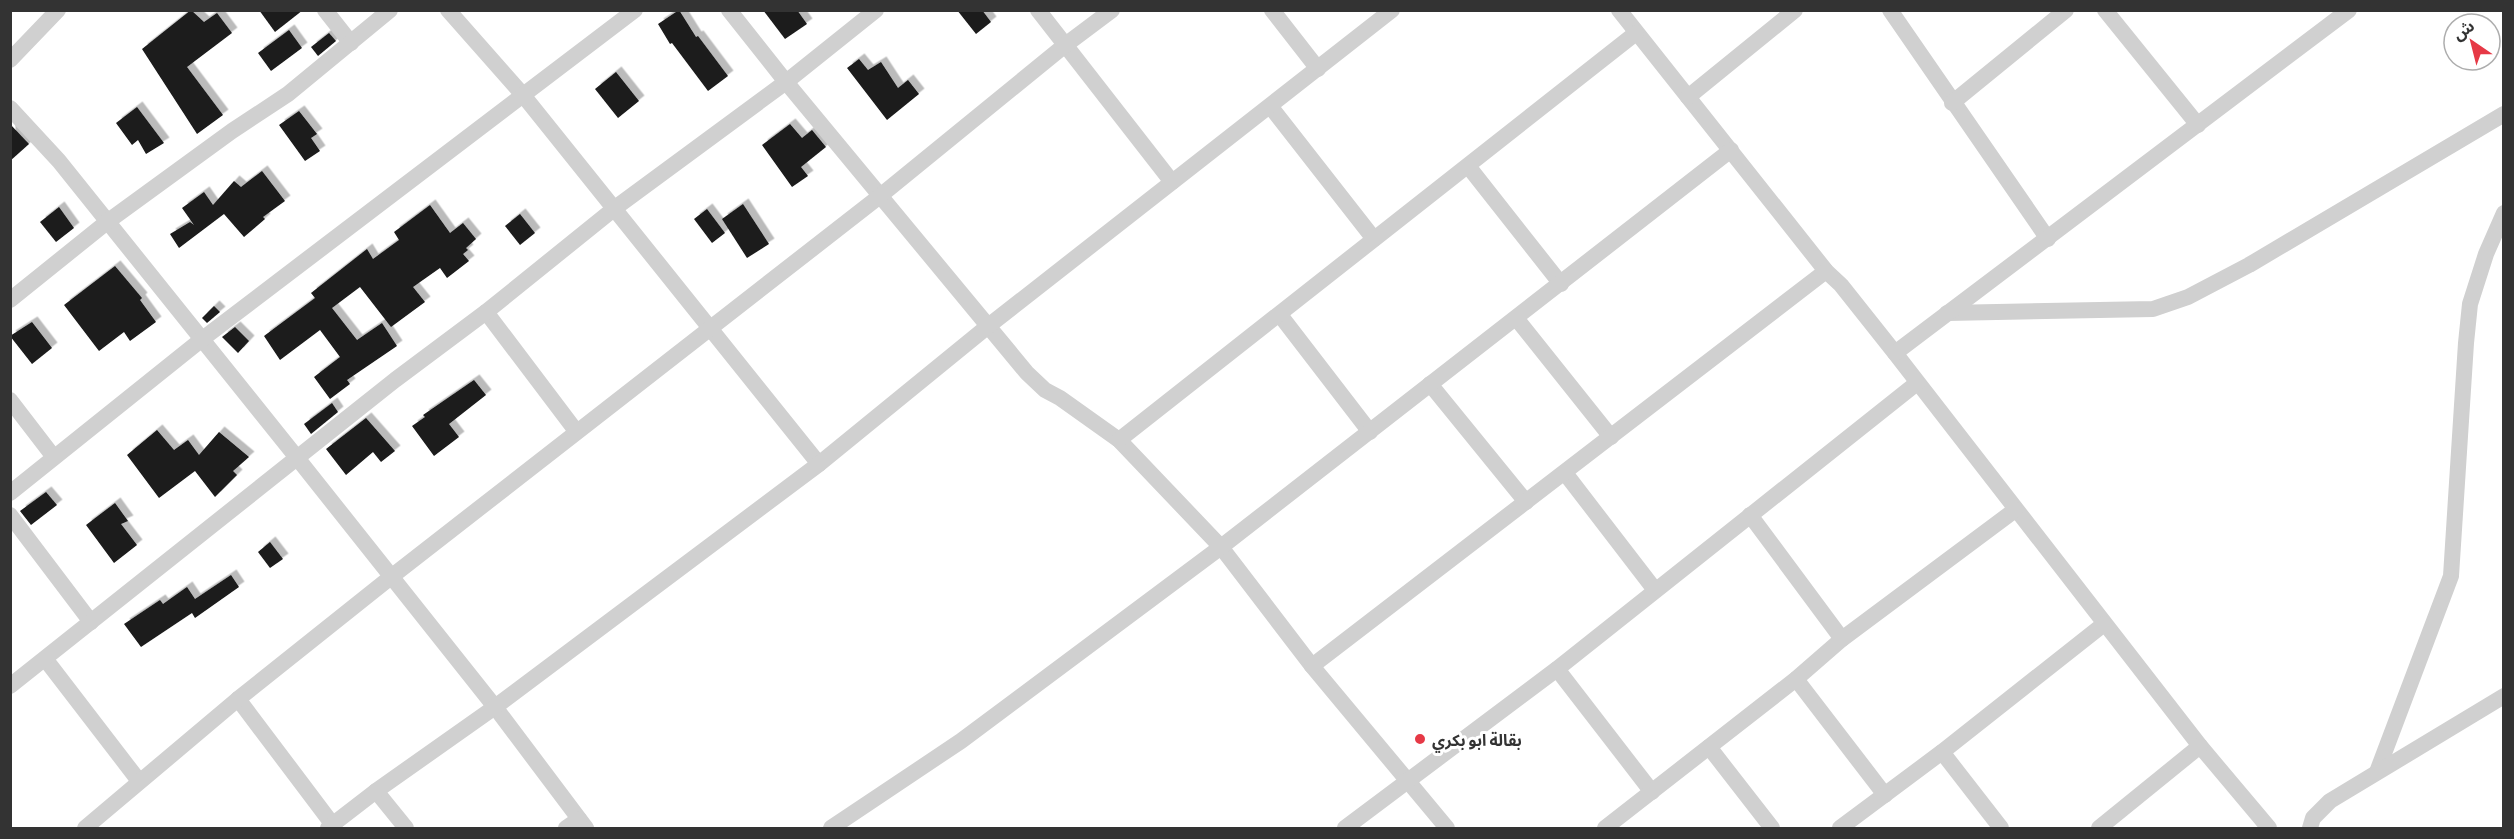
<svg xmlns="http://www.w3.org/2000/svg" width="2514" height="839" font-family="Commissioner,'Noto Sans Arabic',sans-serif">
<defs>
<filter id="shadow"><feDropShadow dx="5.5" dy="-5.5" stdDeviation="0" flood-color="#0004"/></filter>
</defs>
<rect width="100%" height="100%" fill="#fff"/>
<g fill="#1a1a1a" filter="url(#shadow)">
<polygon points="191,10 204,22 217,13 232,33 187,67 223,115 197,134 142,49"/>
<polygon points="259,10 303,10 275,32"/>
<polygon points="679,10 696,37 698,36 728,76 708,91 672,43 670,44 658,24"/>
<polygon points="763,10 797,10 807,24 785,39"/>
<polygon points="957,10 982,10 991,22 976,34"/>
<polygon points="289,30 302,48 271,71 258,53"/>
<polygon points="329,33 336,41 318,56 311,47"/>
<polygon points="859,59 868,70 881,62 898,88 908,80 919,94 887,120 847,68"/>
<polygon points="616,72 639,101 618,118 595,89"/>
<polygon points="137,107 164,143 146,154 138,140 132,145 116,123"/>
<polygon points="299,111 317,134 311,138 320,151 305,161 279,125"/>
<polygon points="10,124 29,144 10,161"/>
<polygon points="790,124 802,138 812,130 826,147 801,167 808,176 792,187 762,145"/>
<polygon points="262,171 285,201 263,217 265,219 244,237 224,214 179,248 170,234 190,222 194,225 182,208 204,192 213,205 234,181 241,187"/>
<polygon points="743,204 769,244 747,258 722,219"/>
<polygon points="430,205 450,233 463,223 476,239 466,248 468,250 463,254 469,261 447,278 440,268 413,287 425,302 391,327 360,287 332,308 357,340 382,323 397,346 347,380 350,384 330,399 314,377 340,357 320,330 280,360 264,336 315,298 311,293 367,249 373,259 399,240 394,232"/>
<polygon points="59,207 74,228 56,242 40,222"/>
<polygon points="707,209 725,233 712,243 694,219"/>
<polygon points="520,214 535,233 520,245 505,226"/>
<polygon points="115,266 142,298 140,300 156,322 130,341 124,332 99,351 64,305"/>
<polygon points="214,306 220,312 207,323 202,318"/>
<polygon points="32,322 52,348 32,364 10,336"/>
<polygon points="235,327 249,341 238,353 222,337"/>
<polygon points="474,380 486,395 449,424 459,437 434,456 412,426 425,417 423,415"/>
<polygon points="332,403 338,412 311,434 304,424"/>
<polygon points="366,418 395,451 381,462 373,452 346,475 326,449"/>
<polygon points="157,430 174,450 188,440 199,455 219,432 249,457 233,471 237,475 215,497 195,471 159,498 127,455"/>
<polygon points="46,492 57,505 31,525 20,511"/>
<polygon points="115,503 128,521 121,524 137,545 114,563 86,525"/>
<polygon points="270,542 283,559 270,568 258,552"/>
<polygon points="231,575 239,587 195,618 192,613 141,647 124,624 160,600 163,604 187,587 195,599"/>
</g>
<g fill="none" stroke-linecap="round" stroke-linejoin="round">
<g stroke="#d0d0d0" stroke-width="16">
<polyline points="325,10 351,43"/>
<polyline points="448,10 523,95 819,464"/>
<polyline points="729,10 786,82 1027,373 1045,390 1060,398 1119,440 1221,547 1312,666 1447,828"/>
<polyline points="1038,10 1172,182"/>
<polyline points="1272,10 1318,69"/>
<polyline points="1619,10 1826,271 1841,285 1895,353 2200,746 2269,828"/>
<polyline points="1890,10 2048,239"/>
<polyline points="2105,10 2198,125"/>
<polyline points="10,60 58,10"/>
<polyline points="1688,97 1795,10"/>
<polyline points="1952,103 2066,10"/>
<polyline points="1270,106 1374,239"/>
<polyline points="10,108 59,161 298,459 495,707 586,828"/>
<polyline points="1468,166 1561,284"/>
<polyline points="10,300 107,222 232,131 288,94 390,10"/>
<polyline points="486,312 576,431"/>
<polyline points="1947,313 2153,309 2188,297 2249,265 2504,114"/>
<polyline points="1280,315 1370,432"/>
<polyline points="1516,318 1611,437"/>
<polyline points="1895,353 2349,10"/>
<polyline points="1430,384 1526,502"/>
<polyline points="10,400 53,456"/>
<polyline points="1119,440 1636,33"/>
<polyline points="1565,473 1655,590"/>
<polyline points="10,493 201,340 635,10"/>
<polyline points="10,515 91,622"/>
<polyline points="1750,515 1842,639"/>
<polyline points="46,660 139,781"/>
<polyline points="1312,666 1826,271"/>
<polyline points="1557,669 1652,792"/>
<polyline points="1796,679 1885,795"/>
<polyline points="10,686 395,380 486,312 615,208 786,82 876,10"/>
<polyline points="238,699 333,825"/>
<polyline points="1709,747 1772,828"/>
<polyline points="1942,752 2001,828"/>
<polyline points="2377,772 2451,576 2466,343 2470,304 2486,254 2504,213"/>
<polyline points="376,791 406,828"/>
<polyline points="85,828 238,699 391,577 880,196 1064,46 1112,10"/>
<polyline points="328,828 376,791 495,707 819,464 987,327 1392,10"/>
<polyline points="566,828 579,819"/>
<polyline points="831,828 961,741 1221,547 1731,150"/>
<polyline points="1345,828 1557,669 1917,383"/>
<polyline points="1605,828 1796,679 1842,639 2015,510"/>
<polyline points="1840,828 1942,752 2104,624"/>
<polyline points="2099,828 2200,746"/>
<polyline points="2310,828 2313,818 2330,801 2504,696"/>
</g>
</g>
<circle fill="#e63946" stroke="#fff" stroke-width="2" cx="1420" cy="739" r="6"/>
<g text-anchor="middle" dominant-baseline="central" stroke-width="6" stroke-linejoin="round" paint-order="stroke">
<g font-size="16" font-weight="bold" fill="#333" stroke="#fff" text-anchor="start">
<text x="1432" y="739">بقالة ابو بكري</text>
</g>
</g>
<rect width="2514" height="839" fill="none" stroke="#333333" stroke-width="24"/>
<g transform="translate(2472 42) rotate(325)"><circle r="28" fill="#ffffff" stroke="#adadad" stroke-width="1.5"/>
<path d="M0-4.5L10 22L0 15L-10 22Z" fill="#e63946"/>
<text y="-9" font-size="16" font-weight="bold" text-anchor="middle" fill="#333333">ش</text>
</g>
</svg>
